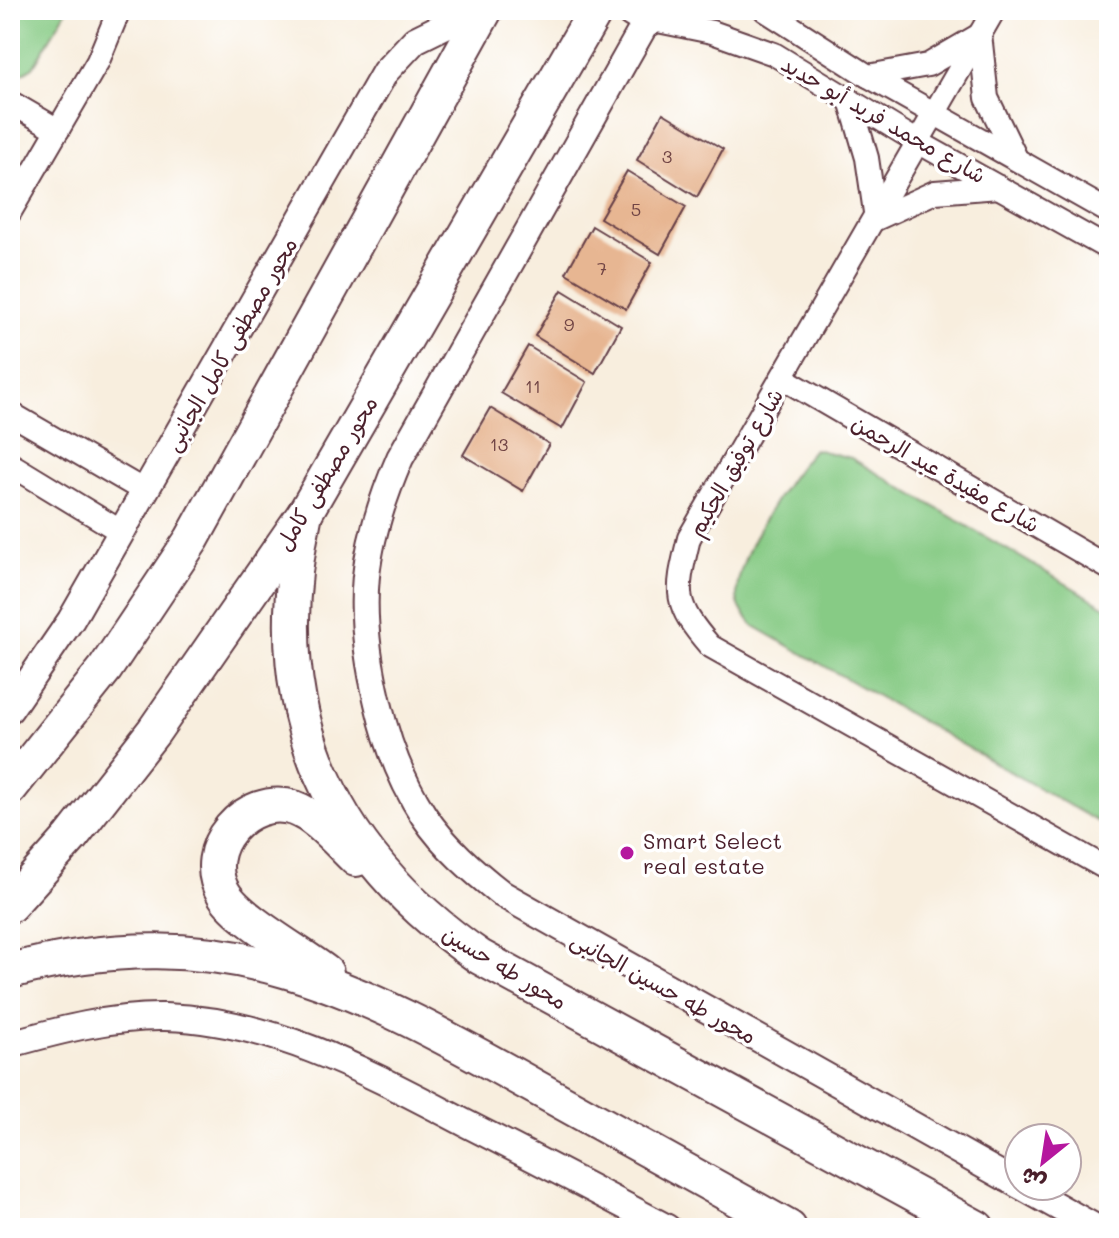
<svg xmlns="http://www.w3.org/2000/svg" width="1119" height="1238" font-family="Mali,'Playpen Sans Arabic',sans-serif">
<rect width="100%" height="100%" fill="#fff"/>
<filter id="ink" filterUnits="userSpaceOnUse"><feTurbulence type="fractalNoise" baseFrequency=".0125" numOctaves="2"/><feDisplacementMap in="SourceGraphic" scale="16" xChannelSelector="R" yChannelSelector="G"/><feConvolveMatrix kernelMatrix="1 2 1 2 8 2 1 2 1" color-interpolation-filters="sRGB"/></filter>
<filter id="wash" filterUnits="userSpaceOnUse"><feTurbulence type="fractalNoise" baseFrequency=".006" numOctaves="4" result="noise"/><feDisplacementMap in="SourceGraphic" scale="32" xChannelSelector="R" yChannelSelector="G"/><feGaussianBlur stdDeviation="1.8" result="paint"/><feColorMatrix in="noise" values="0 0 0 0 0 0 0 0 0 0 0 0 0 0 0 0 0 1.4 0 .05"/><feComposite in="paint" operator="in"/></filter>
<g filter="url(#wash)">
<rect width="100%" height="100%" fill="#f8eede"/>
<g fill="#87cb85" stroke="#687558" stroke-width="2">
<polygon points="10,10 67,10 33,67 20,75 10,69"/>
<path d="M 814,449 L 851,458 L 1109,609 L 1109,828 L 754,626 C 746,617 737,608 737,595 C 736,555 788,478 814,449 Z"/>
</g>
<g id="blocks">
<g fill="#e7b692">
<polygon points="663,113 723,149 697,197 637,160"/>
<polygon points="627,171 686,207 660,254 600,218"/>
<polygon points="592,226 652,262 626,309 566,273"/>
<polygon points="562,290 621,326 595,373 535,336"/>
<polygon points="528,346 587,382 562,429 501,393"/>
<polygon points="490,408 549,444 523,491 463,455"/>
</g>
</g>
</g>
<g filter="url(#ink)">
<use href="#blocks" fill-opacity="0" stroke="#643e46" stroke-width="2"/>
<g fill="none" stroke-linecap="round" stroke-linejoin="round">
<g stroke="#643e46" stroke-width="26">
<g id="minor">
<polyline points="765,10 868,76 1109,212"/>
<path d="M 994,10 L 689,538 C 676,593 672,602 710,646 L 1109,870"/>
<polyline points="648,19 712,32 774,54 918,142 1109,249"/>
<polyline points="980,34 987,98 1015,156"/>
<polyline points="868,76 928,65 976,37"/>
<polyline points="850,100 867,158 876,219 935,192 999,187"/>
<polyline points="10,102 58,130"/>
<polyline points="10,212 98,61 119,10"/>
<polyline points="784,379 1109,568"/>
<polyline points="10,413 146,492"/>
<polyline points="10,464 120,531"/>
</g>
</g>
<g stroke="#643e46" stroke-width="30">
<g id="tertiary">
<path d="M 653,10 L 400,458 C 361,548 355,608 378,703 C 387,743 402,782 424,816 C 445,847 473,871 502,894 L 1019,1185"/>
<polyline points="10,709 71,620 385,72 415,40 476,10"/>
<path d="M 10,1044 C 60,1030 113,1016 165,1017 C 275,1020 373,1075 467,1124 C 534,1158 601,1193 667,1228"/>
<polyline points="1021,1186 1096,1228"/>
</g>
</g>
<g stroke="#643e46" stroke-width="38">
<g id="primary">
<polyline points="633,10 648,19"/>
<path d="M 305,513 C 263,701 322,848 480,957 L 977,1228"/>
<polyline points="10,788 105,669 192,539 485,10"/>
<polyline points="10,905 71,837 154,731 305,513 596,10"/>
<path d="M 10,971 C 223,915 355,986 535,1087 C 620,1134 704,1181 789,1228"/>
<path d="M 326,973 C 299,952 240,920 224,894 C 196,849 247,793 294,808 C 317,816 339,843 356,859"/>
</g>
</g>
<use href="#minor" stroke="#fff" stroke-width="22"/>
<use href="#tertiary" stroke="#fff" stroke-width="26"/>
<use href="#primary" stroke="#fff" stroke-width="34"/>
</g>
</g>
<circle fill="#b5179e" stroke="#fff" stroke-width="3" cx="627" cy="853" r="8"/>
<g text-anchor="middle" dominant-baseline="central" stroke-width="7" stroke-linejoin="round" paint-order="stroke">
<g font-size="18" fill="#714545">
<text x="667" y="156">3</text>
<text x="636" y="209">5</text>
<text x="602" y="268">7</text>
<text x="569" y="324">9</text>
<text x="533" y="386">11</text>
<text x="499" y="444">13</text>
</g>
<g font-size="22" fill="#4a1f2b" stroke="#fff">
<text transform="translate(884 119) rotate(30)">شارع محمد فريد أبو حديد</text>
<text transform="translate(230 344) rotate(-60)">محور مصطفى كامل الجانبى</text>
<text transform="translate(735 462) rotate(-60)">شارع توفيق الحكيم</text>
<text transform="translate(326 473) rotate(-59)">محور مصطفى كامل</text>
<text transform="translate(946 473) rotate(30)">شارع مفيدة عبد الرحمن</text>
<text transform="translate(505 967) rotate(31)">محور طه حسين</text>
<text transform="translate(664 987) rotate(29)">محور طه حسين الجانبى</text>
</g>
<g font-size="22" fill="#4a1f2b" stroke="#fff" text-anchor="start">
<text x="643" y="840">Smart Select<tspan x="643" dy="25">real estate</tspan></text>
</g>
</g>
<rect width="1119" height="1238" fill="none" stroke="#fff" stroke-width="40"/>
<g transform="translate(1043 1162) rotate(210)"><circle r="38" fill="#ffffff" stroke="#b7a5aa" stroke-width="2"/>
<path d="M0-6L14 30L0 20L-14 30Z" fill="#b5179e"/>
<text y="-12" font-size="22" font-weight="bold" text-anchor="middle" fill="#4a1f2b">ش</text>
</g>
</svg>
